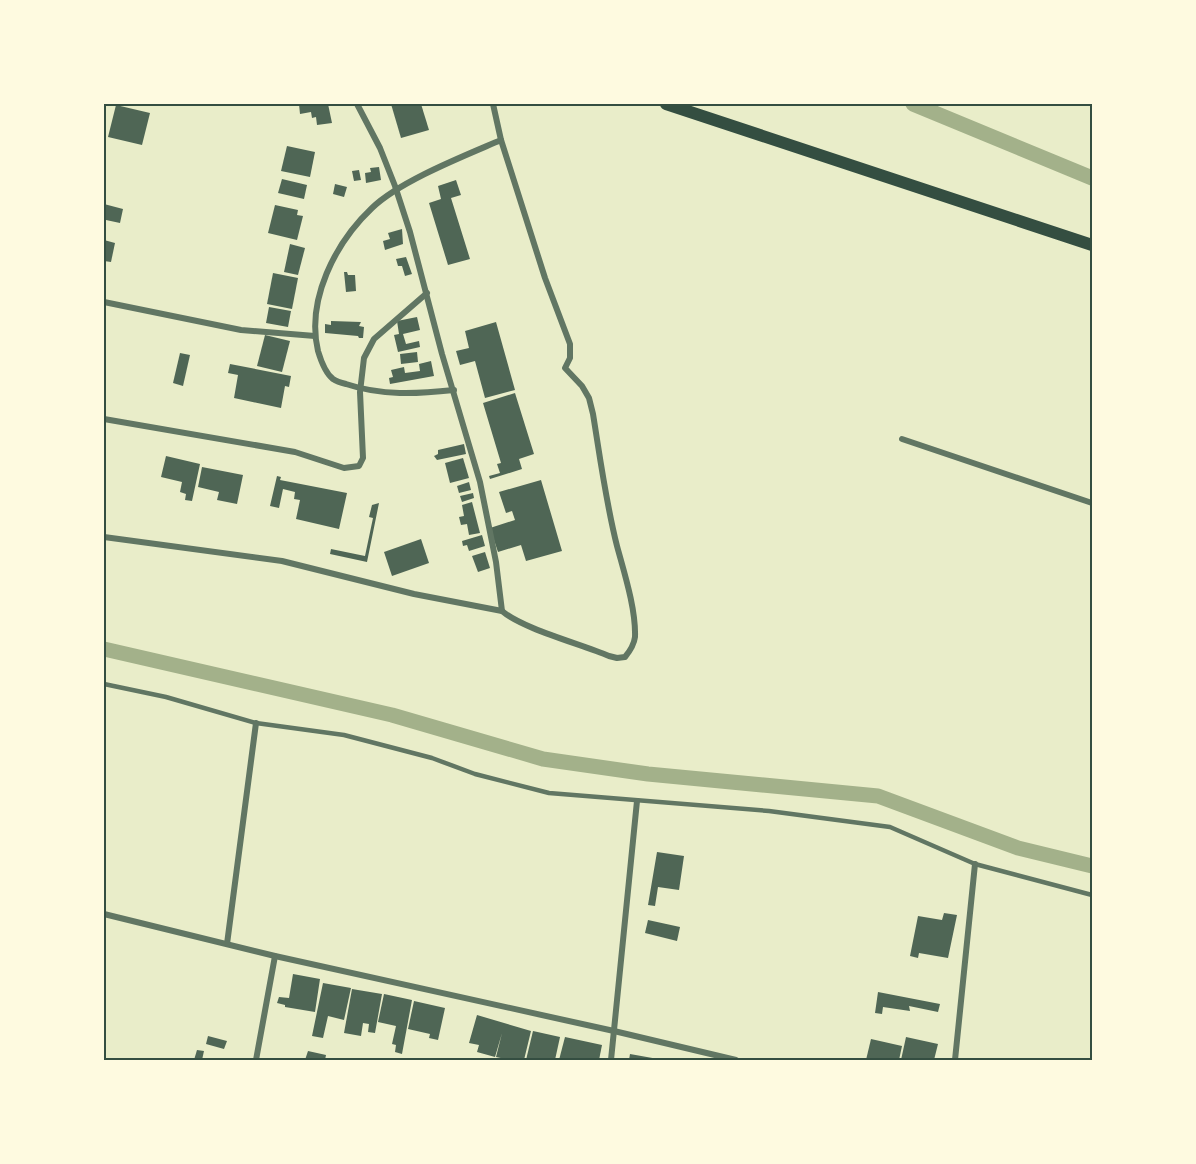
<svg xmlns="http://www.w3.org/2000/svg" width="1196" height="1164" font-family="'Sofia Sans Condensed',sans-serif">
<rect width="100%" height="100%" fill="#e9edc9"/>
<g fill="none" stroke-linecap="round" stroke-linejoin="round">
<g stroke="#a3b18a" stroke-width="15">
<polyline points="913,104 1092,178"/>
<polyline points="104,649 392,715 543,759 648,774 878,796 1018,848 1092,866"/>
</g>
</g>
<g fill="#4f6655">
<polygon points="299,104 328,104 332,123 317,125 316,117 312,118 311,112 300,114"/>
<polygon points="391,104 421,104 429,130 401,138"/>
<polygon points="116,105 150,113 142,145 108,137"/>
<polygon points="287,146 315,152 310,177 281,171"/>
<polygon points="379,167 381,180 366,183 365,173 371,172 370,168"/>
<polygon points="359,170 361,180 354,181 352,171"/>
<polygon points="282,179 307,185 304,199 278,193"/>
<polygon points="456,180 461,195 451,198 470,259 448,265 429,203 441,199 438,186"/>
<polygon points="335,184 347,187 344,197 333,194"/>
<polygon points="104,204 123,209 120,223 106,220 104,227"/>
<polygon points="275,205 298,210 297,215 303,216 297,240 268,233"/>
<polygon points="402,229 403,244 385,250 383,241 390,239 388,233"/>
<polygon points="104,240 115,243 111,262 104,261"/>
<polygon points="290,244 305,248 298,275 284,272"/>
<polygon points="406,257 412,274 405,276 402,266 398,266 396,259"/>
<polygon points="344,272 347,272 348,275 355,275 356,291 346,292"/>
<polygon points="273,273 298,278 292,309 267,304"/>
<polygon points="269,307 291,311 288,327 266,323"/>
<polygon points="417,317 420,330 403,334 406,344 419,341 420,347 398,352 394,335 399,334 397,321"/>
<polygon points="331,321 361,322 359,326 364,327 363,338 359,338 358,336 325,333 325,324 331,325"/>
<polygon points="496,322 515,390 485,398 475,361 460,365 456,351 469,348 465,331"/>
<polygon points="265,335 290,341 282,372 257,366"/>
<polygon points="417,352 418,362 401,364 400,354"/>
<polygon points="180,353 190,355 183,386 173,383"/>
<polygon points="431,361 434,376 390,384 389,378 393,377 391,370 404,367 405,373 420,371 419,364"/>
<polygon points="230,364 291,376 289,387 285,386 281,408 234,398 238,375 228,373"/>
<polygon points="515,393 534,454 519,459 522,469 490,479 489,476 500,473 497,464 501,463 483,403"/>
<polygon points="464,444 466,454 437,460 434,456 438,454 438,450"/>
<polygon points="166,456 200,464 192,501 185,500 186,494 180,492 182,482 161,477"/>
<polygon points="463,458 469,478 450,483 445,463"/>
<polygon points="202,467 243,475 237,504 217,500 219,492 198,487"/>
<polygon points="277,476 281,477 280,480 347,493 339,529 296,519 300,500 294,499 295,492 283,489 279,508 270,506"/>
<polygon points="541,480 562,551 526,561 521,545 498,552 490,528 515,520 512,511 506,513 499,492"/>
<polygon points="469,482 471,490 459,493 457,486"/>
<polygon points="473,493 474,498 462,502 460,496"/>
<polygon points="472,502 480,533 469,535 467,524 461,525 459,517 464,516 462,505"/>
<polygon points="379,503 367,562 330,554 331,549 365,556 373,518 369,517 372,505"/>
<polygon points="482,535 485,546 469,551 467,545 463,546 462,541"/>
<polygon points="421,539 429,563 392,576 384,552"/>
<polygon points="485,552 490,568 478,572 472,556"/>
<polygon points="657,852 684,856 679,890 658,887 655,906 648,905"/>
<polygon points="944,913 957,915 948,958 919,953 918,958 910,956 918,916 942,920"/>
<polygon points="648,920 680,927 677,941 645,933"/>
<polygon points="293,974 320,979 315,1012 285,1007 285,1005 277,1003 279,997 289,998"/>
<polygon points="323,983 351,988 344,1020 328,1016 323,1038 312,1036"/>
<polygon points="352,989 382,994 375,1033 368,1032 369,1024 363,1023 361,1036 344,1033"/>
<polygon points="878,992 940,1004 938,1012 909,1006 910,1011 883,1007 882,1014 875,1013"/>
<polygon points="384,994 412,1000 402,1054 395,1052 396,1045 392,1044 396,1026 378,1022"/>
<polygon points="414,1001 445,1008 438,1040 429,1038 430,1034 408,1029"/>
<polygon points="477,1015 531,1031 524,1060 510,1060 496,1057 502,1033 495,1057 477,1052 479,1045 469,1043"/>
<polygon points="533,1031 560,1037 555,1060 526,1060"/>
<polygon points="208,1036 227,1041 224,1049 206,1044"/>
<polygon points="565,1037 602,1045 599,1060 559,1060"/>
<polygon points="906,1037 938,1044 934,1060 901,1060"/>
<polygon points="871,1039 902,1046 899,1060 866,1060"/>
<polygon points="197,1050 204,1051 202,1060 194,1060"/>
<polygon points="308,1051 326,1055 325,1060 305,1060"/>
<polygon points="630,1054 658,1059 658,1060 629,1060"/>
</g>
<g fill="none" stroke-linecap="round" stroke-linejoin="round">
<polyline stroke="#617663" stroke-width="4.5" points="104,684 166,697 256,723 344,735 432,758 475,774 549,793 769,811 890,827 975,864 1092,895"/>
<g stroke="#617663" stroke-width="6">
<polyline points="357,104 380,148 395,186 410,232 442,354 480,482 496,562 502,611"/>
<polyline points="104,302 241,330 315,336"/>
<path d="M 454,390 C 417,394 382,396 346,384 C 342,383 336,381 333,379 C 325,373 321,361 318,351 C 306,300 335,243 372,208 C 400,181 464,156 501,140"/>
<polyline points="104,419 295,452 344,468 359,466 363,458 360,392 364,358 374,339 427,293"/>
<polyline points="902,439 1092,503"/>
<path d="M 104,537 L 282,561 L 414,594 L 502,611 C 523,629 581,644 609,656 L 617,658 L 625,657 C 630,651 634,645 635,637 C 636,609 624,572 617,546 C 606,503 600,457 593,414 L 589,398 L 582,386 L 565,368 L 570,358 L 570,344 L 545,278 L 501,140 L 493,104"/>
<polyline points="104,914 275,956 614,1031 736,1060"/>
<polyline points="227,944 256,723"/>
<polyline points="256,1060 275,956"/>
<polyline points="611,1060 637,801"/>
<polyline points="955,1060 975,864"/>
</g>
<polyline stroke="#344e41" stroke-width="12" points="666,104 1092,245"/>
</g>
<rect width="1196" height="1164" fill="none" stroke="#fefae0" stroke-width="210"/>
<rect x="105" y="105" width="986" height="954" fill="none" stroke="#344e41" stroke-width="2"/>
</svg>
